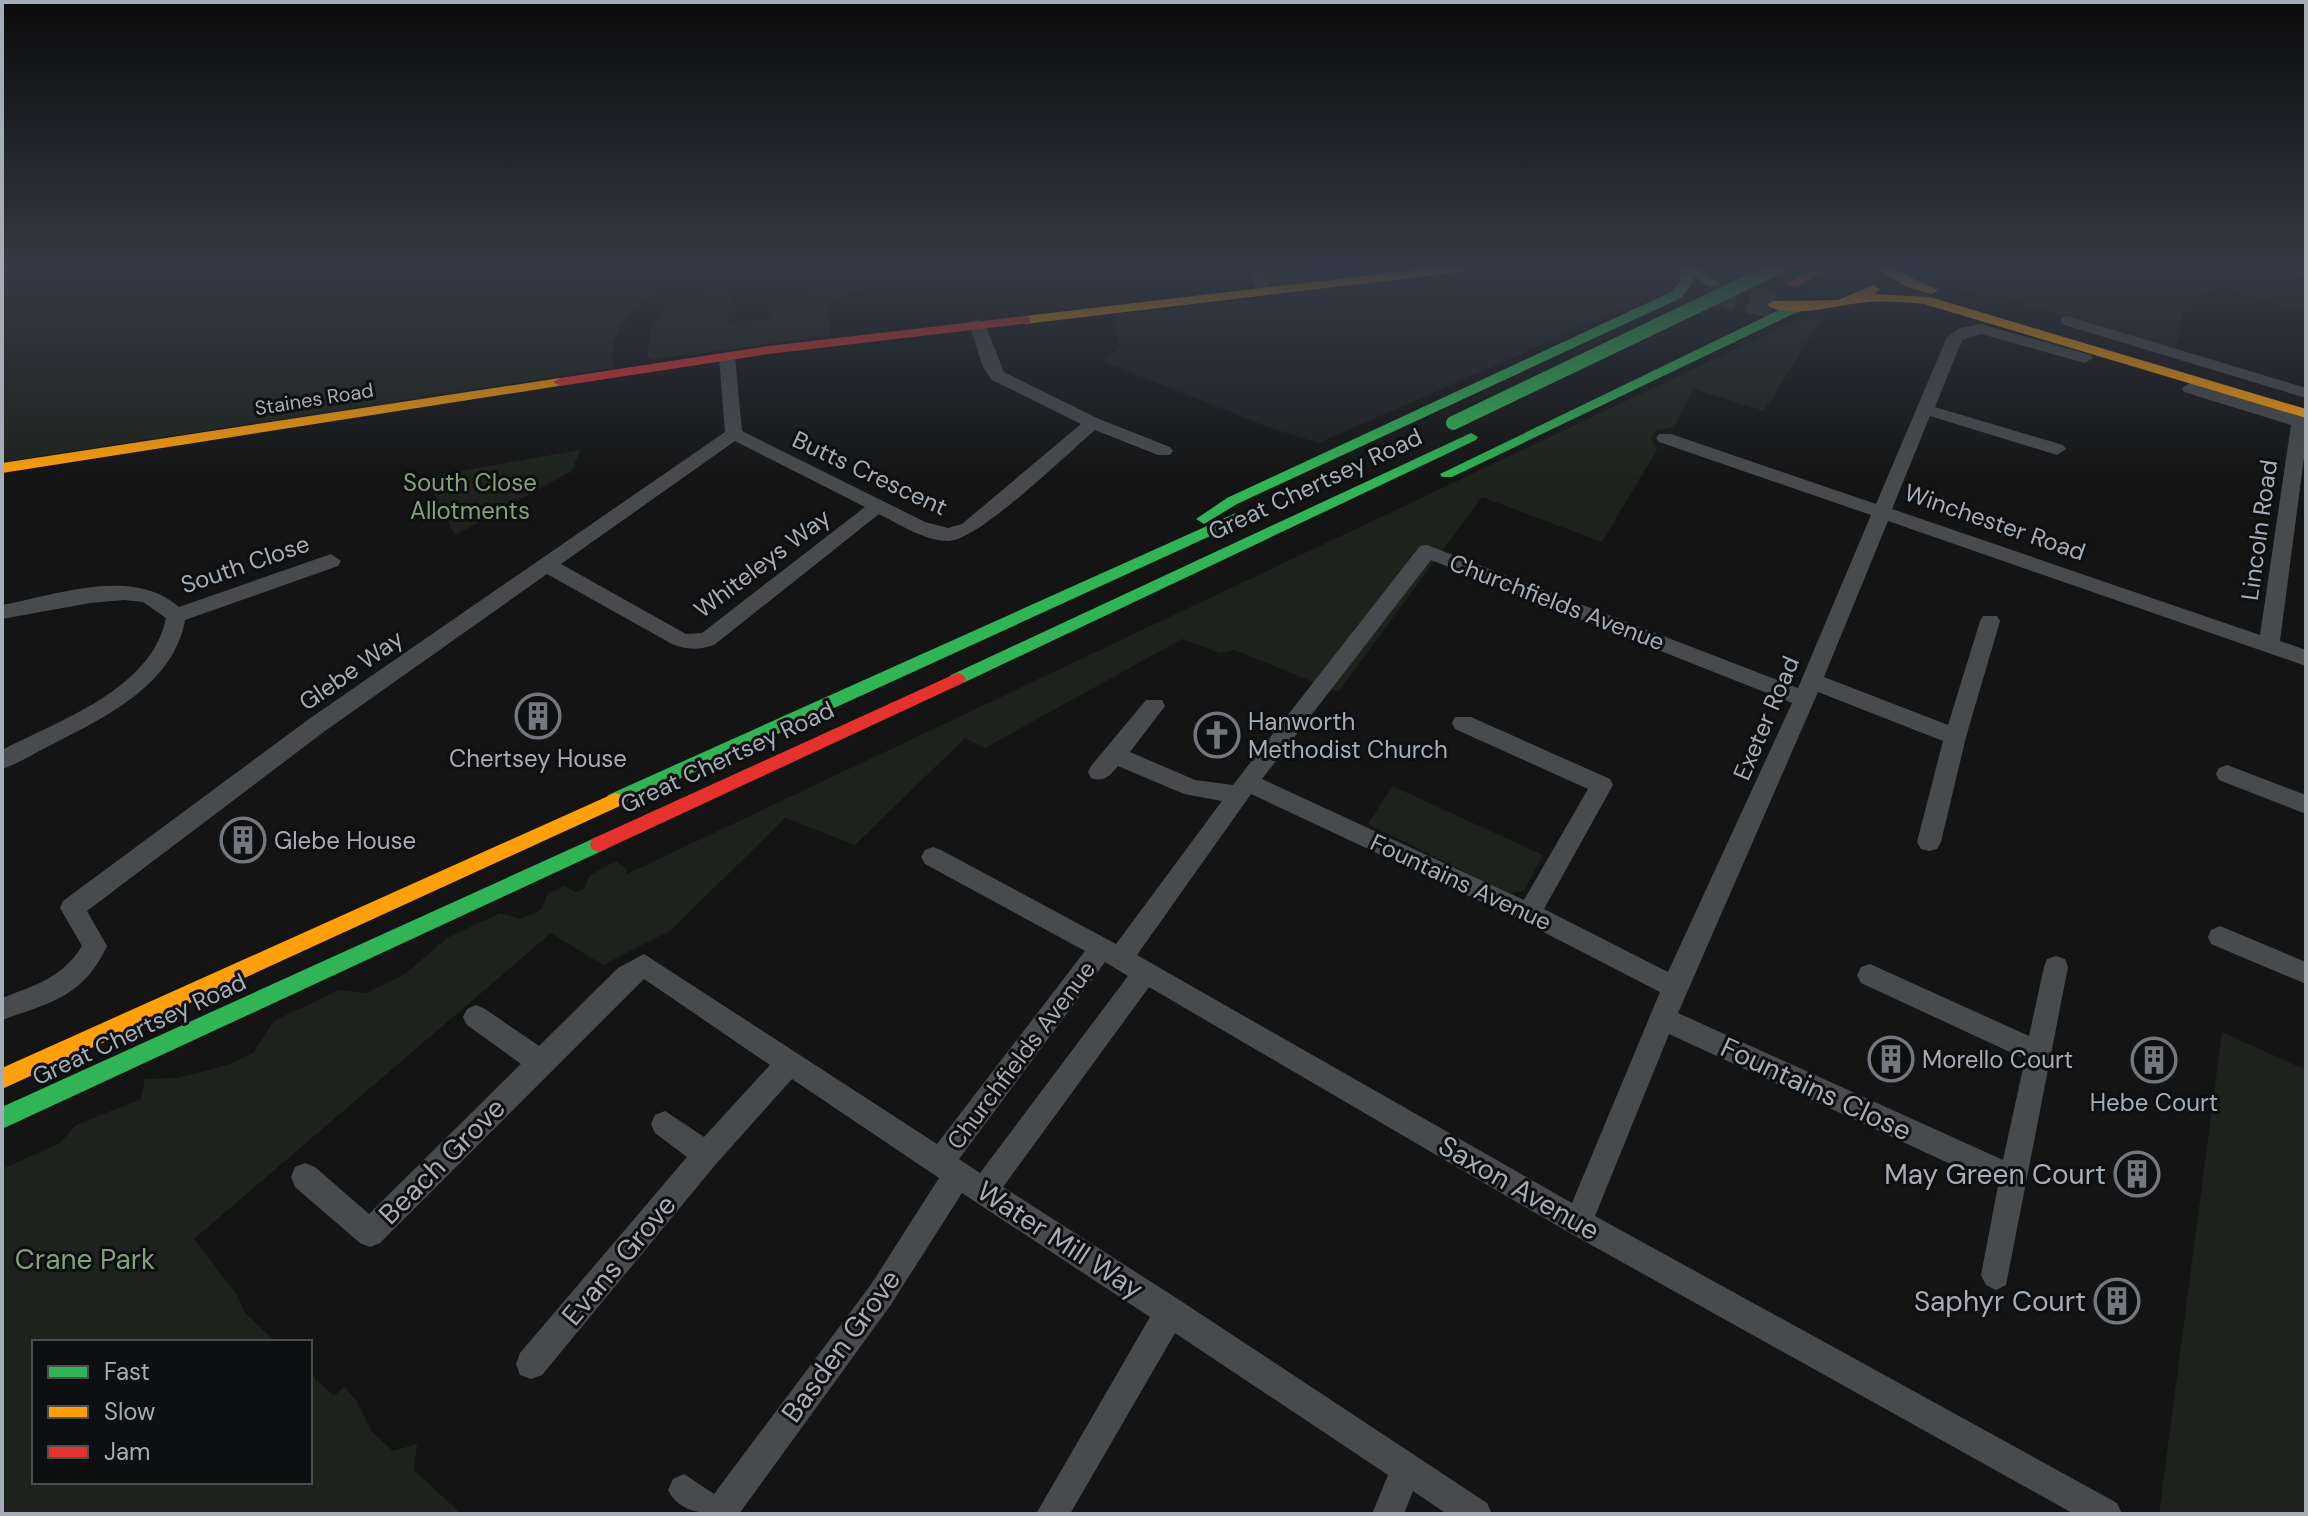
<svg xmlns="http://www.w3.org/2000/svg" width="2308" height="1516" font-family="'DM Sans',sans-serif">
<rect width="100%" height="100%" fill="#141414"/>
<g fill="#1e1e20">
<polygon points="1666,267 1673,277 1668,289 1319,443 1268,427 1102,361 1120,348 1113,315 1515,268"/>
<polygon points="1920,267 2280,267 2306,284 2306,312 2224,289 2187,297 2175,349 1994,294 1983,296 1932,281"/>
</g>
<g fill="#1d231c">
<path d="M 2,267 L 716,267 C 705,275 695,276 682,281 C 654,290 623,314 614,343 C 611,351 613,360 613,368 L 2,462 Z"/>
<path d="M 830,267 L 846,282 L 859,277 L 867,283 L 908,267 L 984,267 L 850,293 L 828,307 L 831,335 L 653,360 L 647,357 C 649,347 649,334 653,325 C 666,297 706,290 733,286 L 728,326 L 732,322 L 770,319 L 772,309 L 792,308 L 793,302 L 804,302 L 809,278 L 797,279 L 800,276 Z"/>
<path d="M 1857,267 L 1868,267 L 1868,280 C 1848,299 1820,300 1795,297 Z"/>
<polygon points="1822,318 1764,411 1694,389 1674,427 1655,431 1651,438 1657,450 1602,542 1482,497 1338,692 1234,650 1220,653 1182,639 985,748 965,738 855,845 785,818 671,930 603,965 551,933 194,1239 237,1295 245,1313 276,1342 34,1342 34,1482 310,1482 310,1374 334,1396 344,1387 356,1400 372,1432 393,1451 417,1444 414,1470 461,1514 2,1514 2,1169 60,1143 76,1125 141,1099 145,1079 178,1078 227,1065 253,1053 274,1021 339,990 366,993 405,974 447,938 500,913 520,919 541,910 548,893 565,886 575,892 585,888 590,875 616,861 627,870 627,874 1795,321"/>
<polygon points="580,450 572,471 455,535 426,477"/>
<polygon points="1392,786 1543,855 1524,891 1508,893 1368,824"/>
<polygon points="2222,1032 2306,1070 2306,1514 2159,1514"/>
</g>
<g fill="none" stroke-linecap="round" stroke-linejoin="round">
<polyline stroke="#313334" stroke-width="27" stroke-dasharray="27 13" stroke-linecap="butt" points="1713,284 1730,295 1773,305"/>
<g fill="#484b4d" fill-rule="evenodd">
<polygon points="1246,267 1260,267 1272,291 1269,294 1259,294"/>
<polygon points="2284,267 2306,269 2306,281"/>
<polygon points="2067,316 2306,388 2306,398 2061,324 2061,318"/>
<path d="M 977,319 L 985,324 L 1004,372 L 1099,419 L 1170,447 L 1173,451 L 1170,455 L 1158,455 L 1095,430 C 1069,452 977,542 948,541 C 925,541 899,524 879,514 L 714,645 C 699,650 686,650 672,644 L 547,574 L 325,731 L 87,911 L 107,946 C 83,997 52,1002 2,1020 L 2,998 C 36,985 62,978 82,946 L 60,908 L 63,901 L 309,719 L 725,432 L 719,357 L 721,354 L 727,352 L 735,357 L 742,431 L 925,522 L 948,528 L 962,524 L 1081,424 L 992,380 L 983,367 L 969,324 ZM 735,441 L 865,507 L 702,633 L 686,634 L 561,564 Z"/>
<path d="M 1981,324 L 2091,355 L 2093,358 L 2085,363 L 1981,334 L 1962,340 L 1935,407 L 2063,445 L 2066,449 L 2057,455 L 1930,416 L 1892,509 L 2260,635 L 2291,425 L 2184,392 L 2182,388 L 2190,383 L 2306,418 L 2306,442 L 2280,641 L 2306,650 L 2306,666 L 1888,521 L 1824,677 L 1948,725 L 1980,621 L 1983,616 L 1997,616 L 2000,621 L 1966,737 L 1941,842 L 1937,849 L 1929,851 L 1921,849 L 1917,842 L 1943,741 L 1818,692 L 1678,1013 L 2003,1160 L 2025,1059 L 1861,983 L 1857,975 L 1861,967 L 1870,964 L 2029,1036 L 2044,967 L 2047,959 L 2056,956 L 2065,959 L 2068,967 L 2006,1285 L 1996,1290 L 1986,1285 L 1981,1275 L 1998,1186 L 1669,1034 L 1595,1216 L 2117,1503 L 2122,1514 L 2074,1514 L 1568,1232 L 1149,987 L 1003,1187 L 1181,1301 L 1487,1503 L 1492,1514 L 1447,1514 L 1413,1491 L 1404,1514 L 1372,1514 L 1388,1475 L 1175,1333 L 1070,1514 L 1036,1514 L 1150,1317 L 962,1193 L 890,1306 L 739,1514 C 710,1514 681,1516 668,1490 L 673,1479 L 684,1474 L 714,1494 L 870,1286 L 939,1178 L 792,1079 L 716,1164 L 542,1375 L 531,1379 L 520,1375 L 516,1364 L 520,1353 L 687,1157 L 655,1133 L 651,1124 L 655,1115 L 665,1111 L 704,1137 L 770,1065 L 644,979 L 380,1243 L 370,1247 L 360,1243 L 295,1187 L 291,1177 L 295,1167 L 305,1163 L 315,1167 L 369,1214 L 521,1064 L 467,1025 L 463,1017 L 467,1009 L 476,1005 L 485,1009 L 539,1046 L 618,968 L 644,954 L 937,1144 L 1085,951 L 925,864 L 921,857 L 925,850 L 933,847 L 941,850 L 1116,944 L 1222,801 L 1184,794 L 1118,766 C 1110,775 1105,783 1091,778 L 1088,772 L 1091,766 L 1146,700 L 1162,700 L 1165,706 L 1130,752 L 1195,780 L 1233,785 L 1420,546 L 1427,545 L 1798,688 L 1871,515 L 1659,442 L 1656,438 L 1659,434 L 1671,434 L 1876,504 L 1947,337 L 1960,328 ZM 1431,560 L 1792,703 L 1668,972 L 1544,909 L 1613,785 L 1610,779 L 1471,717 L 1455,717 L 1452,723 L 1455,729 L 1588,789 L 1524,900 L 1262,779 ZM 1251,794 L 1520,920 L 1660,992 L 1572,1203 L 1137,955 ZM 1105,962 L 1128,976 L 980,1173 L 959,1159 Z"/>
<path d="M 331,554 L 341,561 L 338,566 L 185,620 C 174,684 106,717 53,744 C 36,752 20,763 2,769 L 2,750 C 60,720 152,689 166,618 L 143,602 L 124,600 L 90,603 L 2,619 L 2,605 C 56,595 133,566 179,607 Z"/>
<polygon points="2227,765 2306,795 2306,814 2219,780 2216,774 2219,768"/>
<polygon points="2220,926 2306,962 2306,984 2211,944 2208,937 2211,930"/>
</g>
<g fill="#30b455" fill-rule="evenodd">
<polygon points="1681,267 1698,267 1719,284 1709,287 1693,275 1692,283 1681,298 1237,504 1204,524 1196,519 1227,498 1671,292 1680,282"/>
<polygon points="1804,303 1810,307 1791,315 1452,477 1442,477 1440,474 1781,309"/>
<polygon points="1471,433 1478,437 1476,440 963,683 951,683 948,679 951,675"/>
<polygon points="1236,513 1241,514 1241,522 622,805 608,805 606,800 608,795"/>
<polygon points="599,836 606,839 608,844 606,849 2,1129 2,1107"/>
</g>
<g fill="#ff9f0a" fill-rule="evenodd">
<polygon points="1439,267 1475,267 1469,271 1025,324 1018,320 1025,316"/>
<polygon points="1888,267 1938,290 1932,294 1907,287 1875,268"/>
<path d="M 1874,285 L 1880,289 L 1875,294 L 1930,297 L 2306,409 L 2306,418 L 1924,304 C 1903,302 1882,300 1860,303 C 1836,305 1788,320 1767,305 L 1773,301 L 1838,300 Z"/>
<polygon points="560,378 565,379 565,385 2,473 2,463"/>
<polygon points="615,793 622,795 624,800 622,805 2,1089 2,1068"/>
</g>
<g fill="#e5322d" fill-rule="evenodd">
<polygon points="1817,267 1832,267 1796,287 1786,284"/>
<polygon points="1025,316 1030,317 1030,323 769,354 560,386 553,382 560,378 769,346"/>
<polygon points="957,673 963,675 966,679 963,683 606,849 599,852 592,849 590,844 592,839"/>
</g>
<polyline stroke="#30b455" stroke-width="14" points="1453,423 1779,267"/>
</g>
<linearGradient id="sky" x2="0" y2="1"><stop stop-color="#0b0b0b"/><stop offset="0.56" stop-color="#343a45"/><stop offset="1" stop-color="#343a45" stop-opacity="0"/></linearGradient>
<rect width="2308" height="479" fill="url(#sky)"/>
<defs>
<g id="building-ring" transform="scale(2.3)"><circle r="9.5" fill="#0e0f10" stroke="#72787d" stroke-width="1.5"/><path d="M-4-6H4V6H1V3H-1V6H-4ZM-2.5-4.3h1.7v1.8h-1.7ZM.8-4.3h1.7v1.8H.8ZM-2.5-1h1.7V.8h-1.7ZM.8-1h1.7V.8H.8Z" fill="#72787d"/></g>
<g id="church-ring" transform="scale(2.3)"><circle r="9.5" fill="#0e0f10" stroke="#72787d" stroke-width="1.5"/><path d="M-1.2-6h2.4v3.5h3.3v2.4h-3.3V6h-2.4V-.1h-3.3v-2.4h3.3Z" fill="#72787d"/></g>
</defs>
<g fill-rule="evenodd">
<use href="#building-ring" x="538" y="716"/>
<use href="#church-ring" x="1217" y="735"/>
<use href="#building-ring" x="243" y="840"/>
<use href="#building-ring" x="1891" y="1059"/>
<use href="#building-ring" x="2154" y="1060"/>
<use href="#building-ring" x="2137" y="1174"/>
<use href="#building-ring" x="2117" y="1301"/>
</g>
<g text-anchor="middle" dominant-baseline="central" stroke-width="6" stroke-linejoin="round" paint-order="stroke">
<g font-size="20" fill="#a5aeb6" stroke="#0e0f10">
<text transform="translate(314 399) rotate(-9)">Staines Road</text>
</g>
<g font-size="24" fill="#a5aeb6" stroke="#0e0f10">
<text transform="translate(870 473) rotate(25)">Butts Crescent</text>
<text transform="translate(1315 484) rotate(-25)">Great Chertsey Road</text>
<text transform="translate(1995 522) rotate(19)">Winchester Road</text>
<text transform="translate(2259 530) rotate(-82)">Lincoln Road</text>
<text transform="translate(762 563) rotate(-37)">Whiteleys Way</text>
<text transform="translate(245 564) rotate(-19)">South Close</text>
<text transform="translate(1557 602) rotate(21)">Churchfields Avenue</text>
<text transform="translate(351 670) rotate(-35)">Glebe Way</text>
<text transform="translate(1766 718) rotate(-67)">Exeter Road</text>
<text transform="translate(727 757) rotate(-25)">Great Chertsey Road</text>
<text transform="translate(1461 882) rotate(25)">Fountains Avenue</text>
<text transform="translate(139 1029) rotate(-25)">Great Chertsey Road</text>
<text transform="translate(1021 1055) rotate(-53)">Churchfields Avenue</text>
</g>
<g font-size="24" fill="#83a17b" stroke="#0e0f10">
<text x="470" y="482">South Close<tspan x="470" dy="28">Allotments</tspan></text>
</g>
<g font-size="24" fill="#a5aeb6" stroke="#0e0f10" text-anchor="start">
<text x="1248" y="721">Hanworth<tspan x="1248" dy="28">Methodist Church</tspan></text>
<text x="538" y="758" text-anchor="middle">Chertsey House</text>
<text x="274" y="840">Glebe House</text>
<text x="1922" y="1059">Morello Court</text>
<text x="2154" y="1102" text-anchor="middle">Hebe Court</text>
</g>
<g font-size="28" fill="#a5aeb6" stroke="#0e0f10">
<text transform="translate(1816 1089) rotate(25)">Fountains Close</text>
<text transform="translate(442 1161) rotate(-45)">Beach Grove</text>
<text transform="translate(1519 1188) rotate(30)">Saxon Avenue</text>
<text transform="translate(1060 1240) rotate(33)">Water Mill Way</text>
<text transform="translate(619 1260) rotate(-50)">Evans Grove</text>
<text transform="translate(841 1346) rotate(-54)">Basden Grove</text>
</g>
<g font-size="28" fill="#a5aeb6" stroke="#0e0f10" text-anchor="end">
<text x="2106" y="1174">May Green Court</text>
<text x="2086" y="1301">Saphyr Court</text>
</g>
<g font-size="28" fill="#83a17b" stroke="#0e0f10">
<text x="85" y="1259">Crane Park</text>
</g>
</g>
<rect width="2308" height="1516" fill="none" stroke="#a5aeb6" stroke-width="8"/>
<rect x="32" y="1340" width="280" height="144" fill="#0e0f10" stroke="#4a4f52" stroke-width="2"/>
<rect x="48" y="1366" width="40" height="12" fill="#30b455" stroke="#4a4f52" stroke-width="2"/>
<text x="104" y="1380" font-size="24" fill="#a5aeb6">Fast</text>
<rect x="48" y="1406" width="40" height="12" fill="#ff9f0a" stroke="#4a4f52" stroke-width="2"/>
<text x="104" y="1420" font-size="24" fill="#a5aeb6">Slow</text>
<rect x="48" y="1446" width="40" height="12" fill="#e5322d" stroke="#4a4f52" stroke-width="2"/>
<text x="104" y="1460" font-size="24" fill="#a5aeb6">Jam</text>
</svg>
